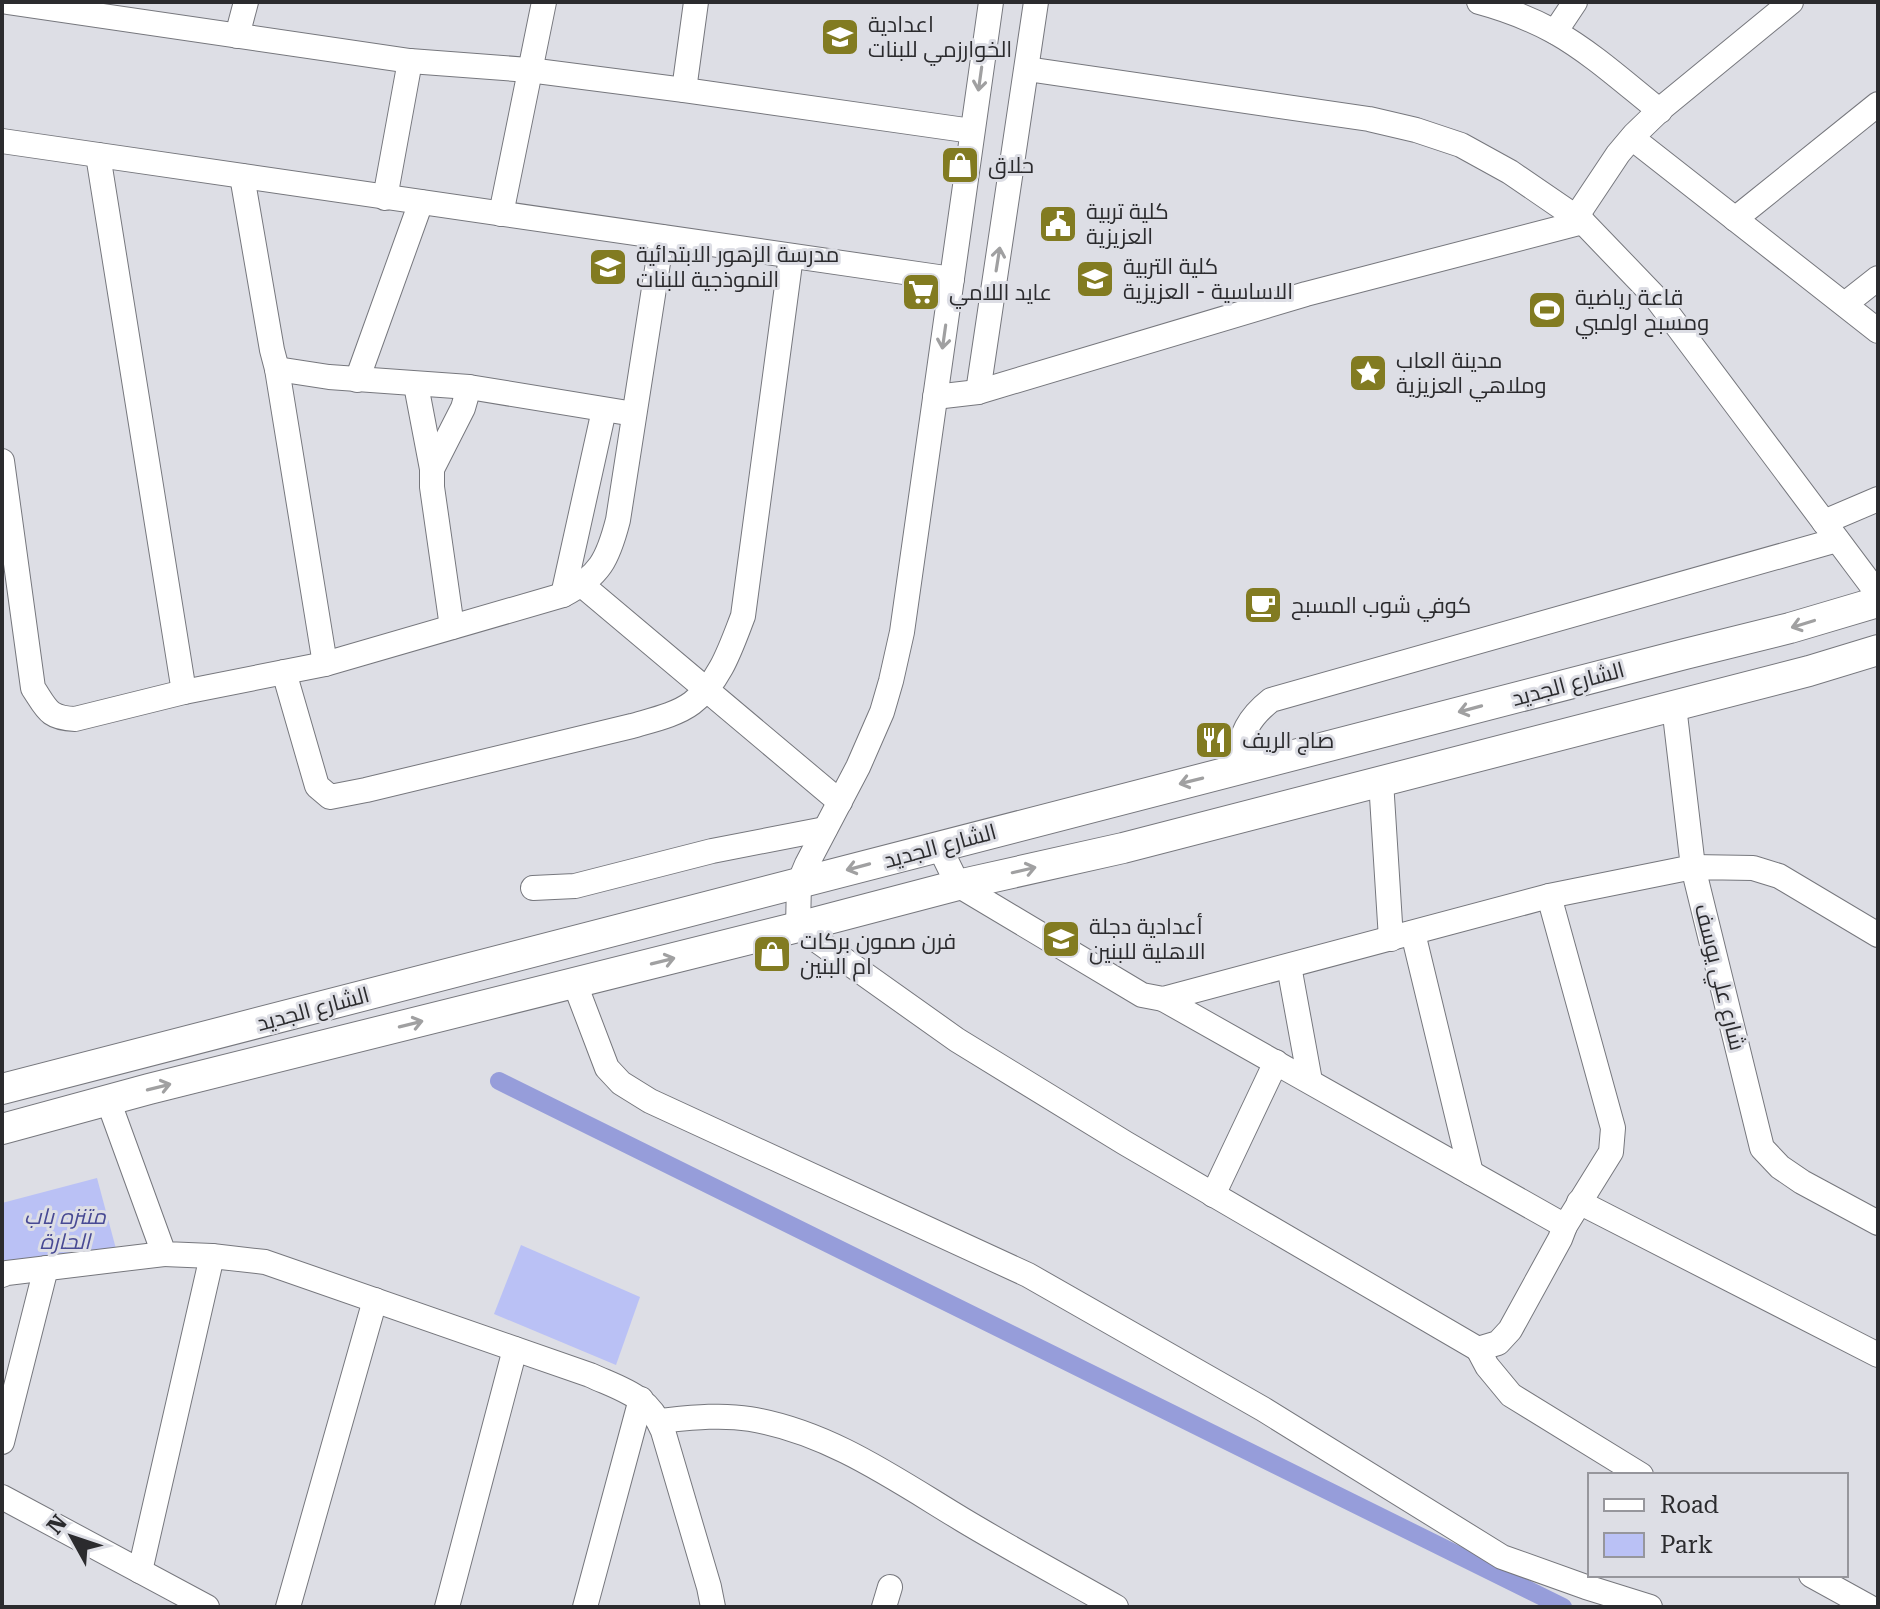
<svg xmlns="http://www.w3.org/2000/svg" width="1880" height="1609" font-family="'Roboto Serif',Cairo,serif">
<rect width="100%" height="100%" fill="#dddee5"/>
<g fill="#bac1f5">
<polygon points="97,1178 119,1260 2,1281 2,1203"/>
<polygon points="521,1245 640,1297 616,1365 494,1314"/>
</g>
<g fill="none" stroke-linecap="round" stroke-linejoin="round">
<polyline stroke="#969dda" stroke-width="18" points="499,1081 1563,1607"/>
<g stroke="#76777d" stroke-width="26">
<g id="minor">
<polyline points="7,2 410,61 529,70 684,90 972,131"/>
<polyline points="991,2 902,632 891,681 882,712 858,767 807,864 799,883 798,927 957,1040 1125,1143 1478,1349 1498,1343 1510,1330 1560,1239 1565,1226 1611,1152 1613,1128 1549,896 1693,867 1674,706"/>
<path d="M 1479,2 C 1505,9 1531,19 1555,32 C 1592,53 1626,84 1660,111"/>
<polyline points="1555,32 1575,2"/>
<polyline points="237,36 246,2"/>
<polyline points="1027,69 1369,119 1416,130 1461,145 1510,172 1583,222 1657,299 1878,594"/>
<polyline points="684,90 696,2"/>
<polyline points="1632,138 1878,331"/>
<polyline points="2,141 952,279"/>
<polyline points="242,176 272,350 277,369 325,664"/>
<polyline points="385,198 410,61"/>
<polyline points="501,214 544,2"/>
<polyline points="1576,217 1618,154 1634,135 1663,107 1791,2"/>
<polyline points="1735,219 1878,104"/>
<polyline points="1845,304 1878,278"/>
<polyline points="277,369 329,377 469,387"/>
<polyline points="357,380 421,202"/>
<polyline points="416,385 432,469"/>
<polyline points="978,392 1036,2"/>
<polyline points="935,397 978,392 1306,294 1583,222"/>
<path d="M 2,461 L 33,688 C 47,709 48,718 75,719 L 184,692 L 98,155"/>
<polyline points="1824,522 1878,499"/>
<polyline points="582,585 840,802"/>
<polyline points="563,595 604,410"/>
<polyline points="452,627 432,487 432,469 463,408 469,387 634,414"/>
<path d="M 284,672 L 317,786 L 330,797 L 366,790 L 632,726 C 652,720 676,715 692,703 C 720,682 731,647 743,616 L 791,256"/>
<path d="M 184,692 L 325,664 L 563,595 C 600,576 608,559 618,520 L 662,237"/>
<path d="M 1233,771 C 1242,738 1243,722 1271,700 L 1837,540"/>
<polyline points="1381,781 1391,939"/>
<polyline points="939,846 958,885 1142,995 1163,999 1549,896"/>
<polyline points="533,888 575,886 712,851 825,829"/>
<polyline points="1413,933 1471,1173"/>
<polyline points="1878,935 1779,876 1753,868 1693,867 1762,1148 1780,1167 1802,1182 1878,1223"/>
<polyline points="1289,966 1310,1081"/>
<polyline points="575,984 607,1068 621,1083 650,1101 1028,1275 1263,1409 1502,1557 1586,1587 1650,1607"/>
<polyline points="1163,999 1565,1226"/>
<path d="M 108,1100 L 164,1254 L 212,1256 L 265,1262 L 590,1375 C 623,1390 648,1395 663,1431 L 709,1587 L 713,1607"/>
<polyline points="1213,1195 1276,1062"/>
<polyline points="1579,1202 1878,1355"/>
<polyline points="2,1275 7,1273 164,1254"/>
<polyline points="1478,1349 1487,1366 1511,1395 1641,1475"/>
<path d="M 659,1421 C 689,1418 720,1414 750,1419 C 829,1432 895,1479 963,1520 C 1013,1550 1065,1578 1116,1607"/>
<polyline points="2,1442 46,1268"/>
<polyline points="2,1497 207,1607"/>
<polyline points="140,1571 212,1256"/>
<polyline points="1811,1575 1869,1607"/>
<polyline points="288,1607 375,1300"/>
<polyline points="447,1607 515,1349"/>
<polyline points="585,1607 641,1399"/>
<polyline points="884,1607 890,1587"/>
</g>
</g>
<g stroke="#76777d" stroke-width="32">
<g id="major">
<polyline points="2,1089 1685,654 1790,628 1878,602"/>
<polyline points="2,1129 149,1089 798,927 958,885 1123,848 1809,671 1878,650"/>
</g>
</g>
<use href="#minor" stroke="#fff" stroke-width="24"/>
<use href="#major" stroke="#fff" stroke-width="30"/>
</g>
<defs><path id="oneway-shaft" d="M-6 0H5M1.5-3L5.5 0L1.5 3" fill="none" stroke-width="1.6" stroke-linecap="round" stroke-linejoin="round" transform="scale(2)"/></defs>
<g stroke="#a0a0a1">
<use href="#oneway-shaft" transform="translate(980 79) rotate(98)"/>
<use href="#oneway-shaft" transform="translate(998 259) rotate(-81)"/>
<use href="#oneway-shaft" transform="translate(944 337) rotate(98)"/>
<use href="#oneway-shaft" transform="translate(1803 624) rotate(163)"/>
<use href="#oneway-shaft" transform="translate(1470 709) rotate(165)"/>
<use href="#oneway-shaft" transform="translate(1191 781) rotate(166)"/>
<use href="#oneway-shaft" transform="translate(858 867) rotate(165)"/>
<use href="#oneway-shaft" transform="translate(1024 870) rotate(-13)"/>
<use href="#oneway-shaft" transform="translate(663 961) rotate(-14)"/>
<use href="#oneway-shaft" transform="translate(411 1024) rotate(-14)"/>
<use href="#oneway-shaft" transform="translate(159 1087) rotate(-14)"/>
</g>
<defs>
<g id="school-square" transform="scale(2)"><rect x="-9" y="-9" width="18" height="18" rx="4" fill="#827b21" stroke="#dddee5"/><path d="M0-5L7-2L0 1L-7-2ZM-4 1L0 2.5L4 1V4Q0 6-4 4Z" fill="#fff"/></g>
<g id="shop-square" transform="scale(2)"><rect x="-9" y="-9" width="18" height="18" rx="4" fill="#827b21" stroke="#dddee5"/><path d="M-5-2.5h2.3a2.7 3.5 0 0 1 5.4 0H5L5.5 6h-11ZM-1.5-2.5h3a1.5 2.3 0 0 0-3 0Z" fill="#fff"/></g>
<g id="civic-square" transform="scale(2)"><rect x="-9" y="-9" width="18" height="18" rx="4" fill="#827b21" stroke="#dddee5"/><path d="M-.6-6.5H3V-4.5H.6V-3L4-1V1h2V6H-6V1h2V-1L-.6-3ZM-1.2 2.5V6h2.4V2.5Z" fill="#fff"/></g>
<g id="university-square" transform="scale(2)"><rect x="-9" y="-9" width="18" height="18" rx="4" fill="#827b21" stroke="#dddee5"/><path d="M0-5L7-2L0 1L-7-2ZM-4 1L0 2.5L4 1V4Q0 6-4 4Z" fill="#fff"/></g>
<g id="supermarket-square" transform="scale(2)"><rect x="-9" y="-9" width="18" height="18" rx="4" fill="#827b21" stroke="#dddee5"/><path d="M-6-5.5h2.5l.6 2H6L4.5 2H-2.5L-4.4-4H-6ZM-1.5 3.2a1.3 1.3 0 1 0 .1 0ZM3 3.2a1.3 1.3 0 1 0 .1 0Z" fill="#fff"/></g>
<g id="stadium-square" transform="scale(2)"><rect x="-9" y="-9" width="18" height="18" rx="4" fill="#827b21" stroke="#dddee5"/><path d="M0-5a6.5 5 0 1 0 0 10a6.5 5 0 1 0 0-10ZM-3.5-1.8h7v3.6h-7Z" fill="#fff"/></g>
<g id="sight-square" transform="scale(2)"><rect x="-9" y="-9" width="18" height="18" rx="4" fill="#827b21" stroke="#dddee5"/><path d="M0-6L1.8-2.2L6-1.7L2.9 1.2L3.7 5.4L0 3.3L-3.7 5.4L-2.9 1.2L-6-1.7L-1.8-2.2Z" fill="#fff"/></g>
<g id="cafe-square" transform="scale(2)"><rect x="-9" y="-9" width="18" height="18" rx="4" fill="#827b21" stroke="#dddee5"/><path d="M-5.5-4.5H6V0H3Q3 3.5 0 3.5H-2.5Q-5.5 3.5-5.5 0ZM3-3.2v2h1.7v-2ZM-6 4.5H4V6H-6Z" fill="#fff"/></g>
<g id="restaurant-square" transform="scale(2)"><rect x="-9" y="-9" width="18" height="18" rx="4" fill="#827b21" stroke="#dddee5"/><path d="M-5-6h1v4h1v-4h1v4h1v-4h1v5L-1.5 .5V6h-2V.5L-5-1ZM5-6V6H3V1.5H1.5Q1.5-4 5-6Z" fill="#fff"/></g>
</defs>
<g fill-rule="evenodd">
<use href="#school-square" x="840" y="37"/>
<use href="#shop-square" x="960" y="165"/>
<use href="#civic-square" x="1058" y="224"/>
<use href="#school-square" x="608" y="267"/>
<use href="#university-square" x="1095" y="279"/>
<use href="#supermarket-square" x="921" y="292"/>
<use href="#stadium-square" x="1547" y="310"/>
<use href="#sight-square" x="1368" y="373"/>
<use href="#cafe-square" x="1263" y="605"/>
<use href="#restaurant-square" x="1214" y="740"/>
<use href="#school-square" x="1061" y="939"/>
<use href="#shop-square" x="772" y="954"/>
</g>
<g text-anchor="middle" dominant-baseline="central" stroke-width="6" stroke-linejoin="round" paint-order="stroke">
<g font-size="22" fill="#2b2b2e" stroke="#dddee5" text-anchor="start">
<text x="868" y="24">اعدادية<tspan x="868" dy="25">الخوارزمي للبنات</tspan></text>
<text x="988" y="165">حلاق</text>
<text x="1086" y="211">كلية تربية<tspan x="1086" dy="25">العزيزية</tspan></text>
<text x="636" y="254">مدرسة الزهور الابتدائية<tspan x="636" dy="25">النموذجية للبنات</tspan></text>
<text x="1123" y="266">كلية التربية<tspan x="1123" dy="25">الاساسية - العزيزية</tspan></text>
<text x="949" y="292">عايد اللامي</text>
<text x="1575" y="297">قاعة رياضية<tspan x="1575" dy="25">ومسبح اولمبي</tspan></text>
<text x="1396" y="360">مدينة العاب<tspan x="1396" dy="25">وملاهي العزيزية</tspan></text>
<text x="1291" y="605">كوفي شوب المسبح</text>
<text x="1242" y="740">صاج الريف</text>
<text x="1089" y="926">أعدادية دجلة<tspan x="1089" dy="25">الاهلية للبنين</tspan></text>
<text x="800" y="941">فرن صمون بركات<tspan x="800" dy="25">ام البنين</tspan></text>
</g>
<g font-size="22" fill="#2b2b2e" stroke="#dddee5">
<text transform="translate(1568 684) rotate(-15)">الشارع الجديد</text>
<text transform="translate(940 846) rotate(-15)">الشارع الجديد</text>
<text transform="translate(1720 977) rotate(76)">شارع علي يوسف</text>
<text transform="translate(313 1009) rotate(-15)">الشارع الجديد</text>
</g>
<g font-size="22" font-style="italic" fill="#484a94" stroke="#dddee5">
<text x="65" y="1216">متنزه باب<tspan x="65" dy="25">الحارة</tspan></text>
</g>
</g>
<rect width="1880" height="1609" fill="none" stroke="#2b2b2e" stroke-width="8"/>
<rect x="1588" y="1473" width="260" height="104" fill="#dddee5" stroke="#96969c" stroke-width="2"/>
<rect x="1604" y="1499" width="40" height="12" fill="#ffffff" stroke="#96969c" stroke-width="2"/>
<text x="1660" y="1513" font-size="24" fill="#2b2b2e">Road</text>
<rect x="1604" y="1533" width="40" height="24" fill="#bac1f5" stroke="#96969c" stroke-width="2"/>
<text x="1660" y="1553" font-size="24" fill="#2b2b2e">Park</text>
<g transform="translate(72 1537) rotate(310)" stroke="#dddee5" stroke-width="6" paint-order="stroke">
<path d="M0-6L14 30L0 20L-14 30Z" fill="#2b2b2e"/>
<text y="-12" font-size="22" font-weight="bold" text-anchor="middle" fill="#2b2b2e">N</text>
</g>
</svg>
